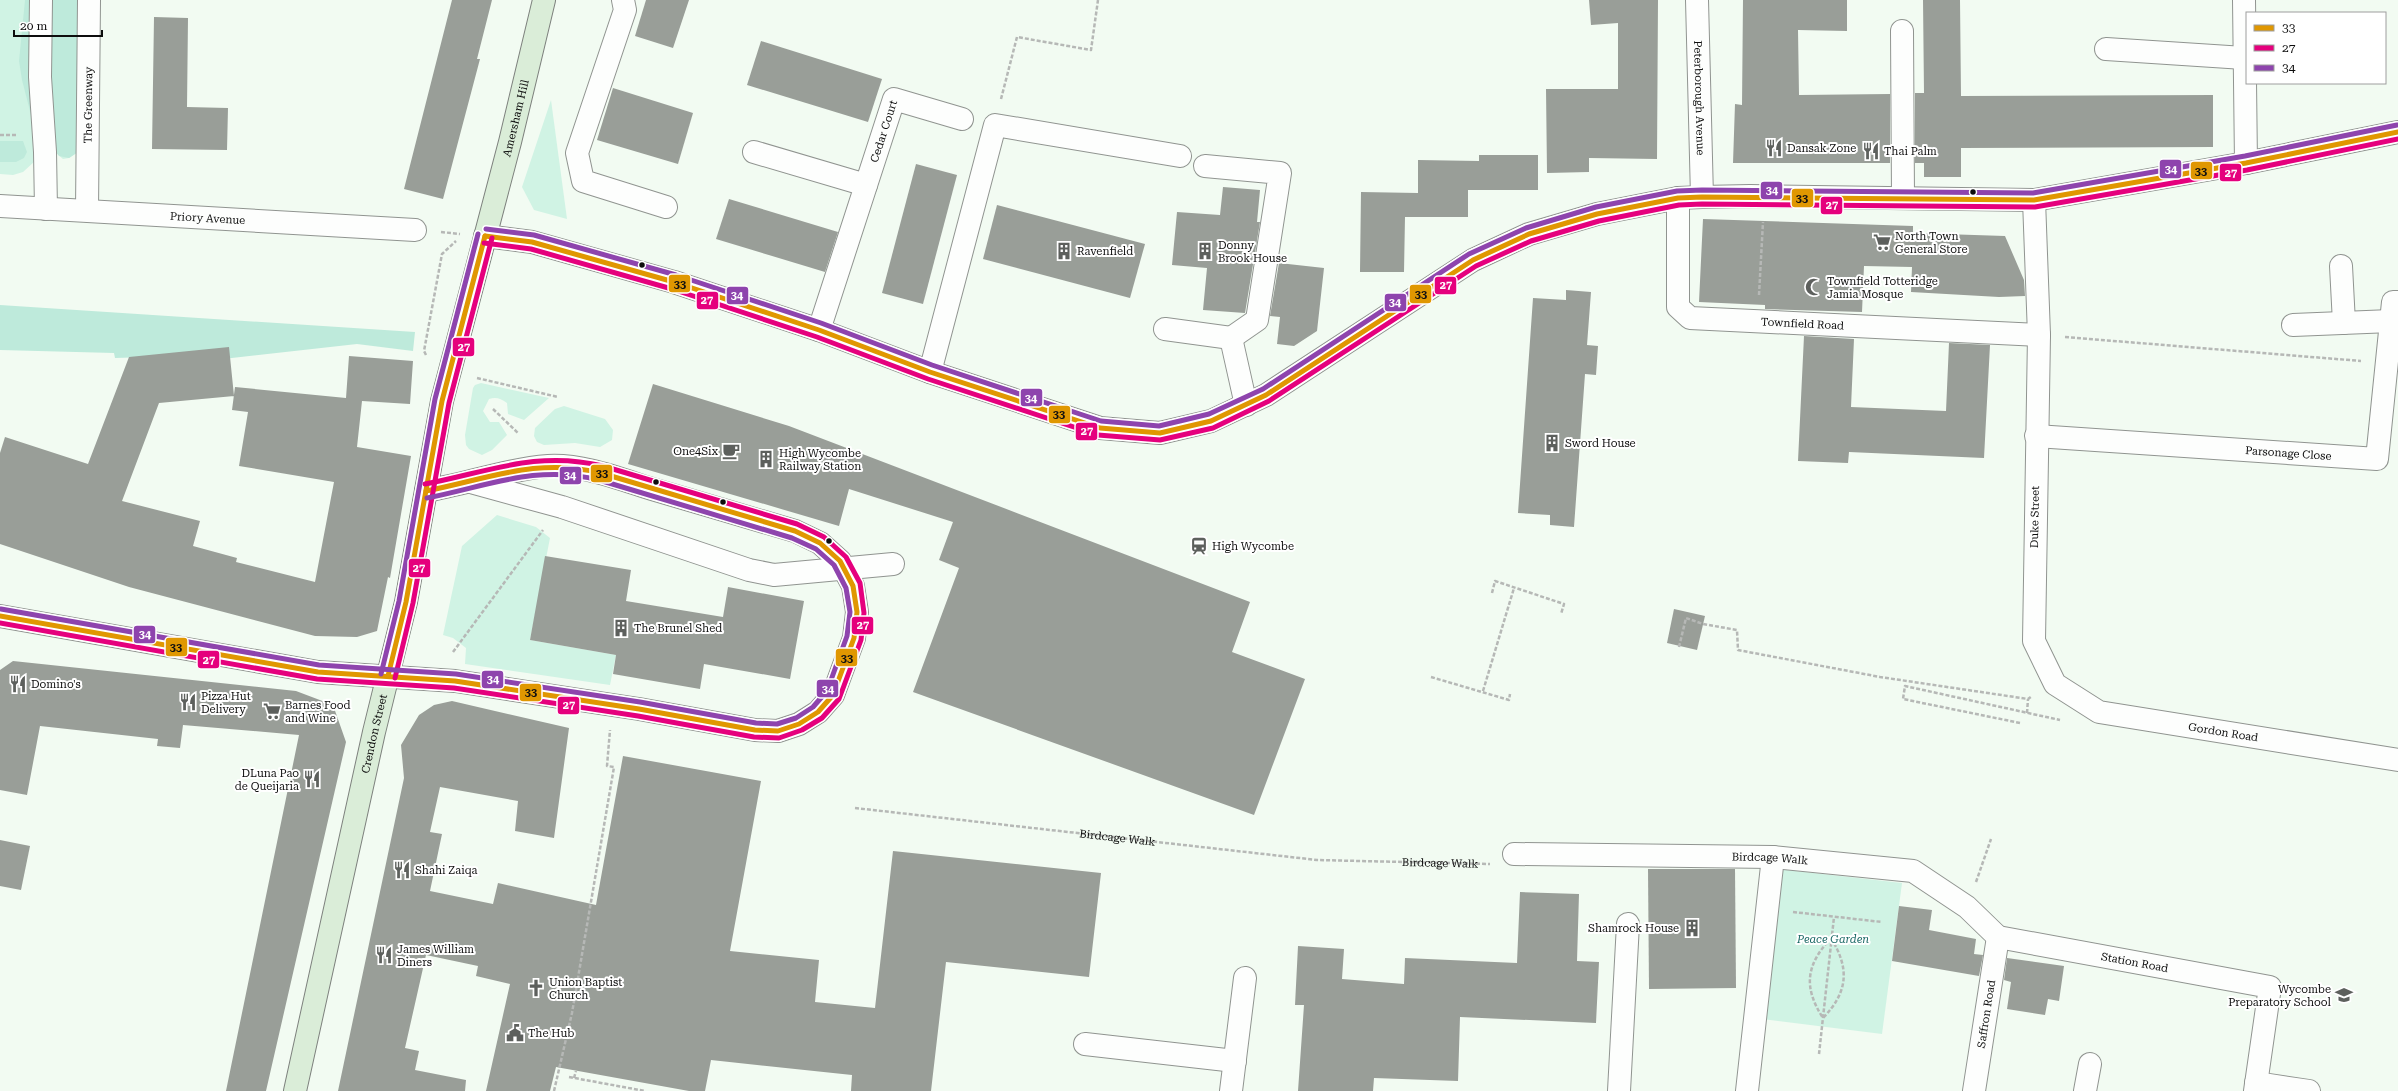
<svg xmlns="http://www.w3.org/2000/svg" width="2398" height="1091" font-family="'Roboto Serif',serif">
<rect width="100%" height="100%" fill="#f2fbf2"/>
<g fill="#d0f3e4">
<polygon points="0,0 81,0 78,152 69,158 63,159 55,152 35,161 23,172 13,175 0,174"/>
<polygon points="551,100 567,219 534,210 522,187"/>
<path d="M 481,383 L 549,398 L 524,420 L 508,414 L 507,403 C 500,398 496,397 489,399 L 483,411 L 490,422 L 499,422 L 507,435 L 492,450 L 482,455 L 469,449 L 466,445 L 465,435 L 473,388 L 475,385 Z"/>
<polygon points="564,406 605,419 613,430 612,440 600,447 575,443 544,445 537,442 534,436 535,428 555,409"/>
<polygon points="497,515 536,527 550,538 530,640 616,655 610,685 465,664 466,648 453,638 443,635 462,546"/>
<polygon points="1777,869 1902,883 1882,1034 1762,1019"/>
</g>
<g fill="#beeadb">
<polygon points="25,0 81,0 78,152 69,158 59,156 32,119 22,80 19,61"/>
<polygon points="0,141 23,141 27,152 24,158 16,162 0,162"/>
<polygon points="0,305 415,332 413,351 357,344 223,359 215,355 115,358 114,353 0,350"/>
</g>
<g fill="#999e98">
<polygon points="452,0 492,0 477,59 480,59 443,199 404,189"/>
<polygon points="646,0 689,0 673,48 635,36"/>
<polygon points="1589,0 1658,0 1657,159 1589,158 1589,172 1547,173 1546,89 1618,89 1618,23 1591,25"/>
<polygon points="1743,0 1847,0 1847,31 1798,30 1799,95 1890,94 1890,163 1733,163 1735,104 1742,105"/>
<polygon points="1923,0 1960,0 1961,96 2213,95 2213,147 1961,148 1961,177 1924,177 1924,163 1915,163 1915,93 1924,93"/>
<polygon points="154,17 188,18 187,107 228,108 227,150 152,149"/>
<polygon points="761,41 882,79 868,122 747,85"/>
<polygon points="613,88 693,113 678,164 597,140"/>
<polygon points="1479,155 1538,155 1538,190 1468,190 1468,217 1405,217 1404,272 1360,272 1361,192 1418,193 1418,160 1479,161"/>
<polygon points="916,164 957,175 923,304 882,293"/>
<polygon points="1223,187 1260,190 1257,222 1260,222 1245,313 1203,310 1207,268 1172,265 1177,212 1220,215"/>
<polygon points="729,199 838,232 825,272 716,239"/>
<polygon points="997,205 1145,244 1130,298 983,259"/>
<polygon points="1703,219 1913,226 1913,233 2005,236 2024,280 2025,296 1999,297 1911,292 1912,267 1864,266 1862,312 1765,309 1765,305 1699,302"/>
<polygon points="1279,263 1324,268 1317,331 1294,346 1277,344 1280,317 1270,316"/>
<polygon points="1566,290 1591,292 1587,345 1598,346 1596,375 1585,374 1574,527 1550,525 1550,515 1518,513 1533,298 1566,300"/>
<polygon points="1804,336 1854,339 1851,407 1946,411 1949,343 1990,345 1984,458 1849,452 1848,463 1798,461"/>
<polygon points="229,347 234,396 159,403 122,501 200,521 193,546 237,558 236,562 315,582 334,482 239,466 248,412 232,410 235,387 346,398 349,356 413,361 410,404 362,401 357,447 411,456 390,578 388,577 377,631 357,637 315,636 129,587 0,544 0,453 5,437 88,464 129,357"/>
<polygon points="653,384 789,426 1250,602 1232,652 1305,679 1254,815 913,692 959,568 939,560 953,522 849,489 839,526 628,464"/>
<polygon points="545,556 631,570 626,601 723,617 728,587 804,601 790,679 704,664 700,689 613,674 616,655 530,640"/>
<polygon points="1674,609 1705,616 1697,650 1667,643"/>
<polygon points="13,661 296,691 333,705 346,742 266,1091 226,1091 299,735 183,725 180,748 157,746 158,739 40,726 27,795 0,790 0,670"/>
<polygon points="452,701 569,728 554,838 515,831 518,801 440,787 430,832 442,834 430,891 493,904 498,883 596,905 623,756 761,781 730,951 819,960 815,1002 875,1008 893,851 1101,873 1089,977 946,962 931,1091 851,1091 852,1075 711,1060 705,1091 689,1091 556,1067 550,1091 486,1091 510,984 476,976 478,966 426,955 405,1048 419,1051 415,1070 466,1080 465,1091 338,1091 404,778 401,745 419,715 434,705"/>
<polygon points="0,840 30,846 21,890 0,886"/>
<polygon points="1648,869 1735,869 1736,988 1649,989"/>
<polygon points="1520,892 1579,894 1577,961 1599,962 1596,1023 1460,1017 1458,1081 1374,1078 1373,1091 1298,1091 1304,1005 1295,1005 1298,946 1344,949 1342,979 1404,984 1405,958 1517,963"/>
<polygon points="1899,906 1932,910 1929,930 1976,939 1974,954 1983,955 1979,976 1892,961"/>
<polygon points="2007,958 2064,966 2059,1001 2048,999 2045,1015 2007,1009 2011,982 2004,980"/>
</g>
<g fill="none" stroke-linecap="round" stroke-linejoin="round">
<g stroke="#909490" stroke-width="24">
<g id="minor">
<polyline points="41,0 40,77 45,152 46,209"/>
<polyline points="623,0 625,10 577,153 583,181 666,207"/>
<path id="s2" d="M 1697,0 L 1702,197"/>
<polyline points="2244,0 2246,163"/>
<polyline points="1902,31 1903,198"/>
<polyline points="2106,49 2244,58"/>
<polyline points="754,152 866,185"/>
<polyline points="1205,166 1280,173 1257,320 1231,338"/>
<path id="s3" d="M 1678,198 L 1678,307 L 1690,318 L 2039,335"/>
<path id="s4" d="M 2034,200 L 2039,335 L 2034,641 L 2055,684 L 2099,712 L 2398,760"/>
<path id="s5" d="M 0,206 L 415,230"/>
<path id="s6" d="M 87,210 L 89,0"/>
<polyline points="485,236 532,242 674,282 819,330 930,372 1100,428 1160,433 1211,421 1266,395 1473,260 1529,234 1597,214 1678,198 1702,197 1750,196 2034,200 2246,163 2398,132"/>
<polyline points="2341,266 2344,323"/>
<polyline points="2293,325 2391,321"/>
<polyline points="1165,329 1231,338 1246,405"/>
<path id="s7" d="M 819,330 L 894,99 L 962,119"/>
<polyline points="930,372 995,125 1180,156"/>
<path id="s8" d="M 2036,436 L 2377,459 L 2393,302 L 2398,302"/>
<polyline points="474,483 562,507 749,570 774,575 893,564"/>
<path d="M 0,616 L 318,672 L 455,681 L 639,709 L 755,730 L 778,731 L 799,724 L 818,712 L 833,695 L 854,638 L 857,612 L 853,586 L 840,561 L 820,543 L 795,531 C 747,517 700,503 652,489 C 620,479 583,464 548,466 C 508,469 466,484 426,491"/>
<path id="s9" d="M 1514,854 L 1773,857 L 1913,871 L 1967,907 L 1998,937"/>
<path id="s10" d="M 1998,937 L 2270,987 L 2255,1091"/>
<polyline points="1085,1044 1235,1061"/>
<polyline points="2256,1083 2309,1091"/>
<polyline points="1231,1091 1245,978"/>
<polyline points="1619,1091 1628,924"/>
<polyline points="1747,1091 1773,857"/>
<path id="s11" d="M 1974,1091 L 1998,937"/>
<polyline points="2085,1091 2090,1064"/>
</g>
</g>
<g stroke="#7d817d" stroke-width="24">
<g id="major">
<path id="s12" d="M 295,1091 L 374,732 L 406,602 L 442,401 L 510,142 L 544,0"/>
</g>
</g>
<g stroke="#b6b8b6" stroke-width="2.5" stroke-dasharray="4 2" stroke-linecap="butt">
<polyline points="1001,99 1017,37 1091,50 1098,0"/>
<polyline points="0,135 18,135"/>
<polyline points="441,232 460,234"/>
<polyline points="1759,295 1763,222"/>
<polyline points="2065,337 2361,361"/>
<polyline points="426,355 424,351 442,254 456,241"/>
<polyline points="477,378 558,397"/>
<polyline points="493,409 518,433"/>
<polyline points="1492,593 1495,581 1564,604 1561,614"/>
<polyline points="1679,647 1686,618 1703,624 1737,630 1738,650 1880,677 2028,699 2032,696"/>
<polyline points="453,652 543,530"/>
<polyline points="1431,677 1509,700 1510,694"/>
<polyline points="1483,691 1514,588"/>
<polyline points="2027,713 2028,699"/>
<polyline points="2020,723 1903,699 1905,686 2060,720"/>
<path id="s1" d="M 855,808 L 1317,860 L 1490,864"/>
<polyline points="1976,882 1991,839"/>
<polyline points="1793,912 1882,922"/>
<path d="M 1831,938 C 1850,969 1848,992 1823,1018 C 1803,987 1806,965 1831,938 Z"/>
<polyline points="1819,1054 1834,917"/>
<polyline points="569,1077 645,1091"/>
<polyline points="574,1078 576,1071"/>
<polyline points="554,1091 572,1013 614,767 607,766 610,730"/>
</g>
<use href="#minor" stroke="#fdfefd" stroke-width="22"/>
<use href="#major" stroke="#daedd8" stroke-width="22"/>
<g stroke="#fff" stroke-width="8">
<g id="bus-1">
<polyline points="485,236 532,242 674,282 819,330 930,372 1100,428 1160,433 1211,421 1266,395 1473,260 1529,234 1597,214 1678,198 1702,197 2034,200 2246,163 2398,132"/>
<path d="M 0,616 L 318,672 L 455,681 L 639,709 L 755,730 L 778,731 L 799,724 L 818,712 L 833,695 L 854,638 L 857,612 L 853,586 L 840,561 L 820,543 L 795,531 L 601,473 C 537,457 488,479 426,491"/>
<polyline points="388,676 406,602 442,401 485,236"/>
</g>
</g>
<g stroke="#fff" stroke-width="8">
<g id="bus-2">
<polyline points="484,243 531,249 672,289 817,337 928,379 1098,435 1160,440 1213,428 1269,401 1476,266 1531,241 1599,221 1679,205 1702,204 2035,207 2247,170 2398,139"/>
<path d="M 0,623 L 317,679 L 454,688 L 638,716 L 754,737 L 779,738 L 802,730 L 822,718 L 839,699 L 861,640 L 864,613 L 860,583 L 846,557 L 824,537 L 797,524 L 603,466 C 537,450 488,472 425,484"/>
<polyline points="395,678 413,603 449,403 492,238"/>
</g>
</g>
<g stroke="#fff" stroke-width="8">
<g id="bus-3">
<polyline points="486,229 534,235 676,275 821,323 932,365 1101,421 1159,426 1209,414 1263,389 1469,254 1526,228 1596,207 1677,191 1702,190 2033,193 2245,156 2397,125"/>
<path d="M 1,609 L 319,665 L 456,674 L 640,702 L 756,723 L 777,724 L 796,718 L 813,707 L 827,691 L 847,636 L 850,612 L 846,588 L 834,565 L 816,549 L 792,538 L 599,480 C 537,464 488,486 427,498"/>
<polyline points="381,674 399,601 435,399 478,234"/>
</g>
</g>
<use href="#bus-1" stroke="#e09701" stroke-width="5"/>
<use href="#bus-2" stroke="#e5007d" stroke-width="5"/>
<use href="#bus-3" stroke="#8e44ad" stroke-width="5"/>
</g>
<defs>
<g id="restaurant-bare" transform="scale(1.38)"><path d="M-5-6h1v4h1v-4h1v4h1v-4h1v5L-1.5 .5V6h-2V.5L-5-1ZM5-6V6H3V1.5H1.5Q1.5-4 5-6Z" fill="#5d605d" stroke="#fff" stroke-width="2.5" paint-order="stroke"/></g>
<g id="supermarket-bare" transform="scale(1.38)"><path d="M-6-5.5h2.5l.6 2H6L4.5 2H-2.5L-4.4-4H-6ZM-1.5 3.2a1.3 1.3 0 1 0 .1 0ZM3 3.2a1.3 1.3 0 1 0 .1 0Z" fill="#5d605d" stroke="#fff" stroke-width="2.5" paint-order="stroke"/></g>
<g id="building-bare" transform="scale(1.38)"><path d="M-4-6H4V6H1V3H-1V6H-4ZM-2.5-4.3h1.7v1.8h-1.7ZM.8-4.3h1.7v1.8H.8ZM-2.5-1h1.7V.8h-1.7ZM.8-1h1.7V.8H.8Z" fill="#5d605d" stroke="#fff" stroke-width="2.5" paint-order="stroke"/></g>
<g id="mosque-bare" transform="scale(1.38)"><path d="M3.5-4.9A6 6 0 1 0 3.5 4.9A5 5 0 1 1 3.5-4.9Z" fill="#5d605d" stroke="#fff" stroke-width="2.5" paint-order="stroke"/></g>
<g id="cafe-bare" transform="scale(1.38)"><path d="M-5.5-4.5H6V0H3Q3 3.5 0 3.5H-2.5Q-5.5 3.5-5.5 0ZM3-3.2v2h1.7v-2ZM-6 4.5H4V6H-6Z" fill="#5d605d" stroke="#fff" stroke-width="2.5" paint-order="stroke"/></g>
<g id="station-bare" transform="scale(1.38)"><path d="M-3-6H3Q5-6 5-4V2Q5 4 3 4L4.5 6H3L1.5 4h-3L-3 6H-4.5L-3 4Q-5 4-5 2V-4Q-5-6-3-6ZM-3.5-4v3h7v-3ZM-3.5 1v1.5H-2V1ZM2 1v1.5H3.5V1Z" fill="#5d605d" stroke="#fff" stroke-width="2.5" paint-order="stroke"/></g>
<g id="church-bare" transform="scale(1.38)"><path d="M-1.2-6h2.4v3.5h3.3v2.4h-3.3V6h-2.4V-.1h-3.3v-2.4h3.3Z" fill="#5d605d" stroke="#fff" stroke-width="2.5" paint-order="stroke"/></g>
<g id="school-bare" transform="scale(1.38)"><path d="M0-5L7-2L0 1L-7-2ZM-4 1L0 2.5L4 1V4Q0 6-4 4Z" fill="#5d605d" stroke="#fff" stroke-width="2.5" paint-order="stroke"/></g>
<g id="civic-bare" transform="scale(1.38)"><path d="M-.6-6.5H3V-4.5H.6V-3L4-1V1h2V6H-6V1h2V-1L-.6-3ZM-1.2 2.5V6h2.4V2.5Z" fill="#5d605d" stroke="#fff" stroke-width="2.5" paint-order="stroke"/></g>
</defs>
<g fill-rule="evenodd">
<use href="#restaurant-bare" x="1774" y="148"/>
<use href="#restaurant-bare" x="1871" y="151"/>
<use href="#supermarket-bare" x="1882" y="242"/>
<use href="#building-bare" x="1064" y="251"/>
<use href="#building-bare" x="1205" y="251"/>
<use href="#mosque-bare" x="1814" y="287"/>
<use href="#building-bare" x="1552" y="443"/>
<use href="#cafe-bare" x="731" y="451"/>
<use href="#building-bare" x="766" y="459"/>
<use href="#station-bare" x="1199" y="546"/>
<use href="#building-bare" x="621" y="628"/>
<use href="#restaurant-bare" x="18" y="684"/>
<use href="#restaurant-bare" x="188" y="702"/>
<use href="#supermarket-bare" x="272" y="711"/>
<use href="#restaurant-bare" x="312" y="779"/>
<use href="#restaurant-bare" x="402" y="870"/>
<use href="#building-bare" x="1692" y="928"/>
<use href="#restaurant-bare" x="384" y="955"/>
<use href="#church-bare" x="536" y="988"/>
<use href="#school-bare" x="2344" y="995"/>
<use href="#civic-bare" x="515" y="1033"/>
</g>
<g fill="#0d0d0d" stroke="#fff" stroke-width="1.5">
<circle cx="1973" cy="192" r="3.5"/>
<circle cx="642" cy="265" r="3.5"/>
<circle cx="656" cy="482" r="3.5"/>
<circle cx="723" cy="502" r="3.5"/>
<circle cx="829" cy="541" r="3.5"/>
</g>
<g text-anchor="middle" dominant-baseline="central" stroke-width="4" stroke-linejoin="round" paint-order="stroke">
<g font-size="11" fill="#0d0d0d" stroke="#fff">
<text stroke="none"><textPath href="#s2" startOffset="98">Peterborough Avenue</textPath></text>
<text stroke="none"><textPath href="#s6" startOffset="105">The Greenway</textPath></text>
<text stroke="none"><textPath href="#s12" startOffset="998">Amersham Hill</textPath></text>
<text stroke="none"><textPath href="#s7" startOffset="209">Cedar Court</textPath></text>
<text stroke="none"><textPath href="#s5" startOffset="208">Priory Avenue</textPath></text>
<text stroke="none"><textPath href="#s3" startOffset="238">Townfield Road</textPath></text>
<text stroke="none"><textPath href="#s8" startOffset="253">Parsonage Close</textPath></text>
<text transform="translate(2035 517) rotate(-89)">Duke Street</text>
<text stroke="none"><textPath href="#s12" startOffset="366">Crendon Street</textPath></text>
<text stroke="none"><textPath href="#s4" startOffset="667">Gordon Road</textPath></text>
<text stroke="none"><textPath href="#s1" startOffset="264">Birdcage Walk</textPath></text>
<text stroke="none"><textPath href="#s9" startOffset="256">Birdcage Walk</textPath></text>
<text stroke="none"><textPath href="#s1" startOffset="588">Birdcage Walk</textPath></text>
<text stroke="none"><textPath href="#s10" startOffset="139">Station Road</textPath></text>
<text stroke="none"><textPath href="#s11" startOffset="78">Saffron Road</textPath></text>
</g>
<g font-size="11" fill="#0d0d0d" stroke="#fff" text-anchor="start">
<text x="1787" y="148">Dansak Zone</text>
<text x="1884" y="151">Thai Palm</text>
<text x="1895" y="236">North Town<tspan x="1895" dy="13">General Store</tspan></text>
<text x="1218" y="245">Donny<tspan x="1218" dy="13">Brook House</tspan></text>
<text x="1077" y="251">Ravenfield</text>
<text x="1827" y="281">Townfield Totteridge<tspan x="1827" dy="13">Jamia Mosque</tspan></text>
<text x="1565" y="443">Sword House</text>
<text x="718" y="451" text-anchor="end">One4Six</text>
<text x="779" y="453">High Wycombe<tspan x="779" dy="13">Railway Station</tspan></text>
<text x="1212" y="546">High Wycombe</text>
<text x="634" y="628">The Brunel Shed</text>
<text x="31" y="684">Domino's</text>
<text x="201" y="696">Pizza Hut<tspan x="201" dy="13">Delivery</tspan></text>
<text x="285" y="705">Barnes Food<tspan x="285" dy="13">and Wine</tspan></text>
<text x="299" y="773" text-anchor="end">DLuna Pao<tspan x="299" dy="13">de Queijaria</tspan></text>
<text x="415" y="870">Shahi Zaiqa</text>
<text x="1679" y="928" text-anchor="end">Shamrock House</text>
<text x="397" y="949">James William<tspan x="397" dy="13">Diners</tspan></text>
<text x="549" y="982">Union Baptist<tspan x="549" dy="13">Church</tspan></text>
<text x="2331" y="989" text-anchor="end">Wycombe<tspan x="2331" dy="13">Preparatory School</tspan></text>
<text x="528" y="1033">The Hub</text>
</g>
<g font-size="11" font-style="italic" fill="#1a6865" stroke="#fff">
<text x="1833" y="939">Peace Garden</text>
</g>
</g>
<g stroke="#fff" stroke-width="1.5">
<rect x="2159" y="159" width="23" height="20" rx="4" fill="#8e44ad"/>
<rect x="2190" y="161" width="23" height="19" rx="4" fill="#e09701"/>
<rect x="2219" y="163" width="23" height="19" rx="4" fill="#e5007d"/>
<rect x="1760" y="181" width="23" height="19" rx="4" fill="#8e44ad"/>
<rect x="1791" y="188" width="23" height="20" rx="4" fill="#e09701"/>
<rect x="1820" y="196" width="23" height="19" rx="4" fill="#e5007d"/>
<rect x="668" y="274" width="23" height="19" rx="4" fill="#e09701"/>
<rect x="1434" y="276" width="23" height="19" rx="4" fill="#e5007d"/>
<rect x="1409" y="284" width="23" height="20" rx="4" fill="#e09701"/>
<rect x="726" y="286" width="23" height="19" rx="4" fill="#8e44ad"/>
<rect x="696" y="291" width="23" height="19" rx="4" fill="#e5007d"/>
<rect x="1384" y="293" width="23" height="19" rx="4" fill="#8e44ad"/>
<rect x="452" y="337" width="23" height="20" rx="4" fill="#e5007d"/>
<rect x="1020" y="388" width="23" height="19" rx="4" fill="#8e44ad"/>
<rect x="1048" y="405" width="23" height="19" rx="4" fill="#e09701"/>
<rect x="1075" y="422" width="23" height="19" rx="4" fill="#e5007d"/>
<rect x="590" y="464" width="23" height="19" rx="4" fill="#e09701"/>
<rect x="559" y="466" width="23" height="19" rx="4" fill="#8e44ad"/>
<rect x="408" y="558" width="23" height="20" rx="4" fill="#e5007d"/>
<rect x="851" y="616" width="23" height="19" rx="4" fill="#e5007d"/>
<rect x="133" y="625" width="23" height="19" rx="4" fill="#8e44ad"/>
<rect x="165" y="637" width="23" height="20" rx="4" fill="#e09701"/>
<rect x="835" y="648" width="23" height="19" rx="4" fill="#e09701"/>
<rect x="197" y="650" width="23" height="19" rx="4" fill="#e5007d"/>
<rect x="481" y="670" width="23" height="19" rx="4" fill="#8e44ad"/>
<rect x="816" y="679" width="23" height="19" rx="4" fill="#8e44ad"/>
<rect x="519" y="683" width="23" height="19" rx="4" fill="#e09701"/>
<rect x="557" y="696" width="23" height="19" rx="4" fill="#e5007d"/>
</g>
<g font-size="11" text-anchor="middle" font-weight="bold" fill="#fff">
<text x="2171" y="173">34</text>
<text x="2231" y="177">27</text>
<text x="1772" y="194">34</text>
<text x="1832" y="209">27</text>
<text x="1446" y="289">27</text>
<text x="737" y="299">34</text>
<text x="707" y="304">27</text>
<text x="1395" y="306">34</text>
<text x="464" y="351">27</text>
<text x="1031" y="402">34</text>
<text x="1087" y="435">27</text>
<text x="570" y="479">34</text>
<text x="419" y="572">27</text>
<text x="863" y="629">27</text>
<text x="145" y="638">34</text>
<text x="209" y="664">27</text>
<text x="493" y="683">34</text>
<text x="828" y="693">34</text>
<text x="569" y="709">27</text>
</g>
<g font-size="11" text-anchor="middle" font-weight="bold" fill="#111">
<text x="2201" y="175">33</text>
<text x="1802" y="202">33</text>
<text x="680" y="288">33</text>
<text x="1421" y="298">33</text>
<text x="1059" y="418">33</text>
<text x="602" y="477">33</text>
<text x="176" y="651">33</text>
<text x="847" y="662">33</text>
<text x="531" y="696">33</text>
</g>
<rect x="2246" y="12" width="140" height="72" fill="#ffffff" stroke="#9e9e9e"/>
<rect x="2254" y="25" width="20" height="6" fill="#e09701" stroke="#9e9e9e"/>
<text x="2282" y="32" font-size="12" fill="#0d0d0d">33</text>
<rect x="2254" y="45" width="20" height="6" fill="#e5007d" stroke="#9e9e9e"/>
<text x="2282" y="52" font-size="12" fill="#0d0d0d">27</text>
<rect x="2254" y="65" width="20" height="6" fill="#8e44ad" stroke="#9e9e9e"/>
<text x="2282" y="72" font-size="12" fill="#0d0d0d">34</text>
<path d="M14 30v6h88v-6" fill="none" stroke="#0d0d0d" stroke-width="2"/>
<text x="20" y="30" font-size="12" fill="#0d0d0d" stroke="#ffffff" stroke-width="3" paint-order="stroke">20 m</text>
</svg>
